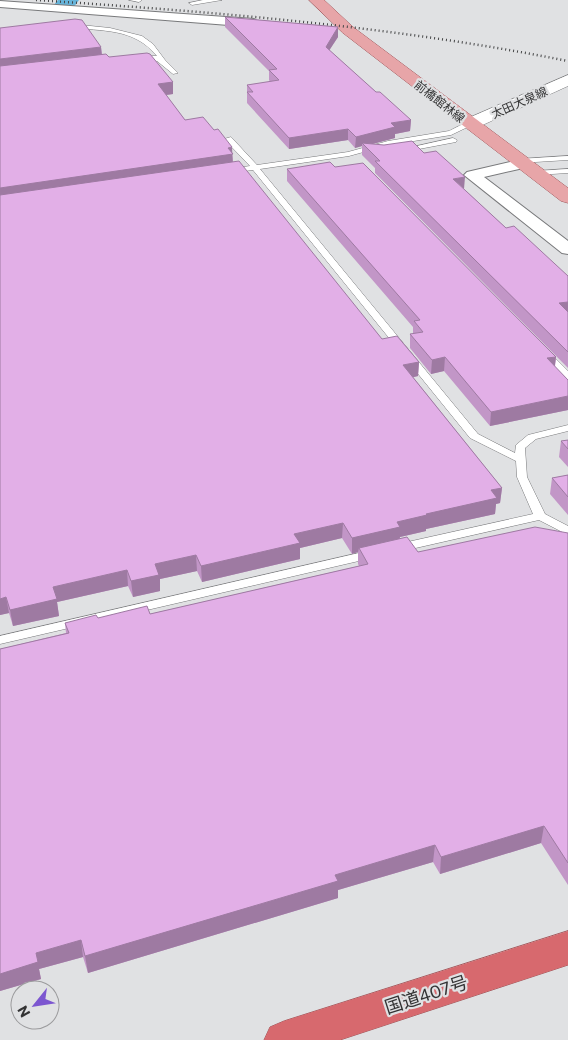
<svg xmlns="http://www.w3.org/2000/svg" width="568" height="1040" font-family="Commissioner,'Noto Sans JP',sans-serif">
<rect width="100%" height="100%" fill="#e0e1e3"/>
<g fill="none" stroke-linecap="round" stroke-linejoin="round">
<path fill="#66b4da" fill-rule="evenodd" d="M 58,0 L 79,0 C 73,9 67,13 56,10 L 53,6 Z"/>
<g stroke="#78797b" stroke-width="1">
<g id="lane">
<polygon points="129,0 142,0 139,2"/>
<polygon points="203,0 222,0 192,5 189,3"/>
<path d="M 71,24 L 110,28 L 142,36 L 153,44 L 165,60 L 178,73 L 173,74 L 157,61 L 136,58 L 135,57 L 144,55 L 157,56 C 133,27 103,32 69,27 L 69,25 Z"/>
<polygon points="467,122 474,124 451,135 389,145 349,156 260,169 478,434 515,453 516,445 528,435 568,425 568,431 536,439 525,448 527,477 545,514 568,526 568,535 539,520 398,552 392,548 394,545 533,514 517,477 516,461 470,438 253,170 229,173 229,169 250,166 224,139 231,137 257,165 348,152 388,141 449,131"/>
<polygon points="453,138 457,140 456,142 403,152 399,150"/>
<polygon points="568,156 568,160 519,163 515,161 519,159"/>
<polygon points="568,169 568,173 536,175 532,173 536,171"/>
<polygon points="545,350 548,351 568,371 568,380 565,379 542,355 542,351"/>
<polygon points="372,550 378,554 376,557 0,644 0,636"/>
</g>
</g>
<g stroke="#78797b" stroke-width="2">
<g id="street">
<polygon points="0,1 254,19 260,23 254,27 0,7"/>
<polygon points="523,159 528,161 531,164 528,167 484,177 568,241 568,254 562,253 464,175 467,172"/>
</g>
</g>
<g stroke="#78797b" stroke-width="1">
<polygon id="secondary" points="568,75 568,86 476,128 470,129 464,128 461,124 464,120"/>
</g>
<g stroke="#9e565a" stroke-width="1">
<polygon id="primary" points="309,0 324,0 353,27 568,188 568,203 561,201 343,33"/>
</g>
<g stroke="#9e565a" stroke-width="1">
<polygon id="highway" points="568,931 568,965 340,1040 264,1040 270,1027 284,1021"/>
</g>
<use href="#lane" fill="#fff" fill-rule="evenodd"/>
<use href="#street" fill="#fff" fill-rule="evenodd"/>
<use href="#secondary" fill="#fff" fill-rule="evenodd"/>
<use href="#primary" fill="#e7a5a8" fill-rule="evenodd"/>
<use href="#highway" fill="#d7696e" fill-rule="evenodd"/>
<path stroke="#454647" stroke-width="2.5" stroke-dasharray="1 3" stroke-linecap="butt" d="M 36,0 C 215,12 392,26 568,61"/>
</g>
<g fill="#c296c7">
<polygon points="225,17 338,27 338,37 329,50 376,92 411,120 410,131 395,134 395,138 372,144 464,189 506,228 568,276 568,368 375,173 375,168 362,155 362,146 355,148 348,140 289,149 247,103 247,85 270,82 269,80 269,71 225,27"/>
<polygon points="0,28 101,47 102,54 173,82 173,94 166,95 185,120 232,153 233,162 382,339 419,362 418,376 413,377 502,488 500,503 496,504 495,514 426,529 426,531 400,537 399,538 418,552 568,533 568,885 541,843 440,874 433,862 338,890 338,898 88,973 83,957 39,969 41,979 0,991 0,649 66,633 65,623 98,618 150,614 359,566 358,564 358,552 352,554 342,538 300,548 300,559 202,582 197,571 160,579 160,591 133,597 128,586 57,602 59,616 13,626 9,613 0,615"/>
<polygon points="335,167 556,357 555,367 568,380 568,410 490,426 444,371 431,374 410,348 410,334 413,334 413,327 287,181 287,169"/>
<polygon points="568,440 568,467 559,457 561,441"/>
<polygon points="568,475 568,515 550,494 552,478"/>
</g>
<g fill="#9e7aa2">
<polygon points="338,27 338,37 325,57 326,47"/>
<polygon points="101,47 102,58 0,70 0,59"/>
<polygon points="173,82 173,94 158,96 158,84"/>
<polygon points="411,120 410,131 395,134 395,138 365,146 362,143 362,146 355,148 356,137 391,123"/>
<polygon points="348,129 348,140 289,149 289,138"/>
<polygon points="232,147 233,167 0,201 0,188"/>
<polygon points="465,177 464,189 453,179"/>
<polygon points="568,302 568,315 559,303"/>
<polygon points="445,357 444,371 431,374 432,360"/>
<polygon points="556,357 554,371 547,358"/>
<polygon points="419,362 418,376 402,380 403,365"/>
<polygon points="568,396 568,410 490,426 491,412"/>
<polygon points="502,488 500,503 496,504 495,514 426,529 426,531 400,537 399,543 359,548 358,552 352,554 352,538 397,522 426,514 491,490"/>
<polygon points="343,523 342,538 300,548 300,559 202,582 201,566 294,534"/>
<polygon points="196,555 197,571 160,579 160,591 133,597 131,581 155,564"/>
<polygon points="127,570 128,586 57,602 59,616 13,626 10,610 53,587"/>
<polygon points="6,597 9,613 0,615 0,599"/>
<polygon points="544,826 541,843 440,874 441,857"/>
<polygon points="435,845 433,862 338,890 338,898 88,973 85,956 335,875"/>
<polygon points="81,940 83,957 39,969 41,979 0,991 0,974 36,953"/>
</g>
<g fill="#e2afe7" stroke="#9e7aa2">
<polygon points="225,17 338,27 326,47 376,92 380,92 411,120 391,123 395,127 356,137 348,129 289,138 247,92 253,92 247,85 279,80 269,70 277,69"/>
<polygon points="75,19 82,20 101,47 0,59 0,28"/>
<polygon points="147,53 150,54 173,82 158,84 185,120 203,117 214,130 218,129 232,147 228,148 233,154 0,188 0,66 106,54 109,57"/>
<polygon points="412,141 424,153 436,151 465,177 453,179 506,228 514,226 568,276 568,302 559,303 568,312 568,352 375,161 380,161 362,143 384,145"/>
<polygon points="239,161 382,339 397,336 419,362 403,365 502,488 491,490 497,498 426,514 427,515 397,522 400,527 352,538 343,523 294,534 300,543 201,566 196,555 155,564 159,575 131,581 127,570 53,587 57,599 10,610 6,597 0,599 0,195"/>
<polygon points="330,162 335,167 363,163 556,357 547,358 568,380 568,396 491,412 445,357 432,360 410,334 423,332 414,321 420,320 287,169"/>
<polygon points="568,440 568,449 561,441"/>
<polygon points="568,475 568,497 552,478"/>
<polygon points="535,527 568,533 568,863 544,826 441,857 435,845 335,875 338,881 85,956 81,940 36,953 38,962 0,974 0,649 69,633 65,623 96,615 98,618 147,606 150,614 368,564 359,548 407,537 418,552"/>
</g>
<g text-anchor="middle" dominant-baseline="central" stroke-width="4.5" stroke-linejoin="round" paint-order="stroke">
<g font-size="12" fill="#333334" stroke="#e0e1e3">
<text transform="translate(440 101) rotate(38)">前橋館林線</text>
<text transform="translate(519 102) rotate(-24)">太田大泉線</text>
</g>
<g font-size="18" fill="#333334" stroke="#e0e1e3">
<text transform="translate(426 994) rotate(-18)">国道407号</text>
</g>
</g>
<g transform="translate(35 1005) rotate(240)"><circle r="24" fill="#e0e1e3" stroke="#9b9b9d"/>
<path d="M0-4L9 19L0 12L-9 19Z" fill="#7c56d0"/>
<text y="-8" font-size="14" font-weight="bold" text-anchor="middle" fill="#333334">N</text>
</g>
</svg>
